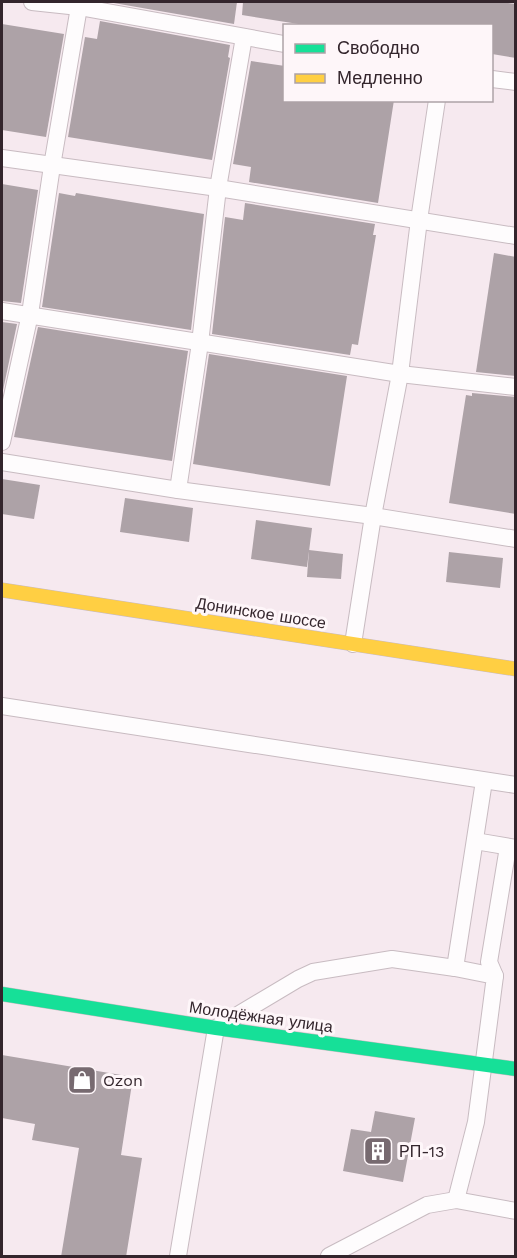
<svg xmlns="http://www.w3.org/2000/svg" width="517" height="1258" font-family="'Work Sans',sans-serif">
<rect width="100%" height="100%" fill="#f6e9ef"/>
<g fill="#ada2a7">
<polygon points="108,2 237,2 234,24"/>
<polygon points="243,2 500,2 516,4 516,58 492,54 492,26 311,26 242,15"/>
<polygon points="100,21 230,45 228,57 230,58 212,160 68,137 85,37 97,39"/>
<polygon points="2,24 64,34 46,137 2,130"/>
<polygon points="251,61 285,66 285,100 394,100 378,203 249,182 251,167 233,164"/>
<polygon points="2,184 38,190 21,303 2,301"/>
<polygon points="59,193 75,196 76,193 204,214 191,330 42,307"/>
<polygon points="245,203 375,224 373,235 376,235 358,345 352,344 350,355 212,334 225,217 243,220"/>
<polygon points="494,253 516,257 516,376 476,372"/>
<polygon points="2,322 17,324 2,395"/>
<polygon points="38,327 188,351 172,461 14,437"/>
<polygon points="209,354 347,376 330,486 193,464"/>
<polygon points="472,393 516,397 516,514 449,503 466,395 472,396"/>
<polygon points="2,479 40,485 34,519 2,514"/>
<polygon points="125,498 193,508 189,542 120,532"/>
<polygon points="256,520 312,528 307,567 251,559"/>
<polygon points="309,550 343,554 341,579 307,577"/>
<polygon points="449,552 503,558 500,588 446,582"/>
<polygon points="2,1055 133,1077 121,1155 142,1158 126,1257 61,1257 79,1148 32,1140 35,1124 2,1118"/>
<polygon points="375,1111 415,1118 403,1182 343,1171 351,1129 371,1132"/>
</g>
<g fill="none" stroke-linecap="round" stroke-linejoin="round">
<g stroke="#c8bbc1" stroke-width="18">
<g id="lane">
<polyline points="32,2 79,7 284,44"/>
<polyline points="492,79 516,82"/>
<polyline points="2,158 218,188 516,236"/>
<polyline points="2,311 400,374 516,387"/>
<polyline points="2,442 30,314 52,166 79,7"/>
<polyline points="2,462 178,490 373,516 516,539"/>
<polyline points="178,490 200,343 218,188 244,37"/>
<polyline points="353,644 373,516 400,374 419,220 437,100"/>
<polyline points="2,706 516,785"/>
<polyline points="475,841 516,848"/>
<polyline points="495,976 489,962 508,847"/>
<polyline points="456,1200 476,1122 495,976 455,968 484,781"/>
<polyline points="178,1256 216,1028 298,979 313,972 392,959 455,968"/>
<polyline points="329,1256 427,1205 456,1200 516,1211"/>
</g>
</g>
<g stroke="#c8bbc1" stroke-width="15">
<polyline id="fast" points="2,994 216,1028 516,1069"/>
</g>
<g stroke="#c8bbc1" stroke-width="15">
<polyline id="slow" points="2,590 516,669"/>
</g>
<use href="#lane" stroke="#fefcfd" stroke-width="16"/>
<use href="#fast" stroke="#16e098" stroke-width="14"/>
<use href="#slow" stroke="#ffcf43" stroke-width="14"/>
</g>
<defs>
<g id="shop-square" transform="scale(1.5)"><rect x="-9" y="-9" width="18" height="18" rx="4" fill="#776a70" stroke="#fef6f9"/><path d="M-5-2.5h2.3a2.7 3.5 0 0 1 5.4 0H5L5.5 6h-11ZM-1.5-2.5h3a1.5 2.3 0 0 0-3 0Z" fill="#fff"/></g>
<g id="building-square" transform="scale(1.5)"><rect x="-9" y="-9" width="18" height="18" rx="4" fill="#776a70" stroke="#fef6f9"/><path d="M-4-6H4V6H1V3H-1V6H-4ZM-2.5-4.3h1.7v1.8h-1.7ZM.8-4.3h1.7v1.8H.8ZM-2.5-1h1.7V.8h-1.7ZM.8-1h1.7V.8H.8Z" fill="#fff"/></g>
</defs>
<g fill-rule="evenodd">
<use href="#shop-square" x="82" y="1080"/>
<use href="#building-square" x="378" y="1151"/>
</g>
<g text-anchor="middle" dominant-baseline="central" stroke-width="6" stroke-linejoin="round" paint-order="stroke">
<g font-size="16" fill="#33252c" stroke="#fef6f9">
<text transform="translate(261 613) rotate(9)">Донинское шоссе</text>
<text transform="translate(261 1017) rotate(8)">Молодёжная улица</text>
</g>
<g font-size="16" fill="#33252c" stroke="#fef6f9" text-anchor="start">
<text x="103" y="1080">Ozon</text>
<text x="399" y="1151">РП-13</text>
</g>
</g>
<rect width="517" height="1258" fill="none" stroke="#33252c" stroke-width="6"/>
<rect x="283" y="24" width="210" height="78" fill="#fef6f9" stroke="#ada2a7" stroke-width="1.5"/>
<rect x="295" y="44" width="30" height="9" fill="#16e098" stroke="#ada2a7" stroke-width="1.5"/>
<text x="337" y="54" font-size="18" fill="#33252c">Свободно</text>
<rect x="295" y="74" width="30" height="9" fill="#ffcf43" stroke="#ada2a7" stroke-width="1.5"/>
<text x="337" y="84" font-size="18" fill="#33252c">Медленно</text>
</svg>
